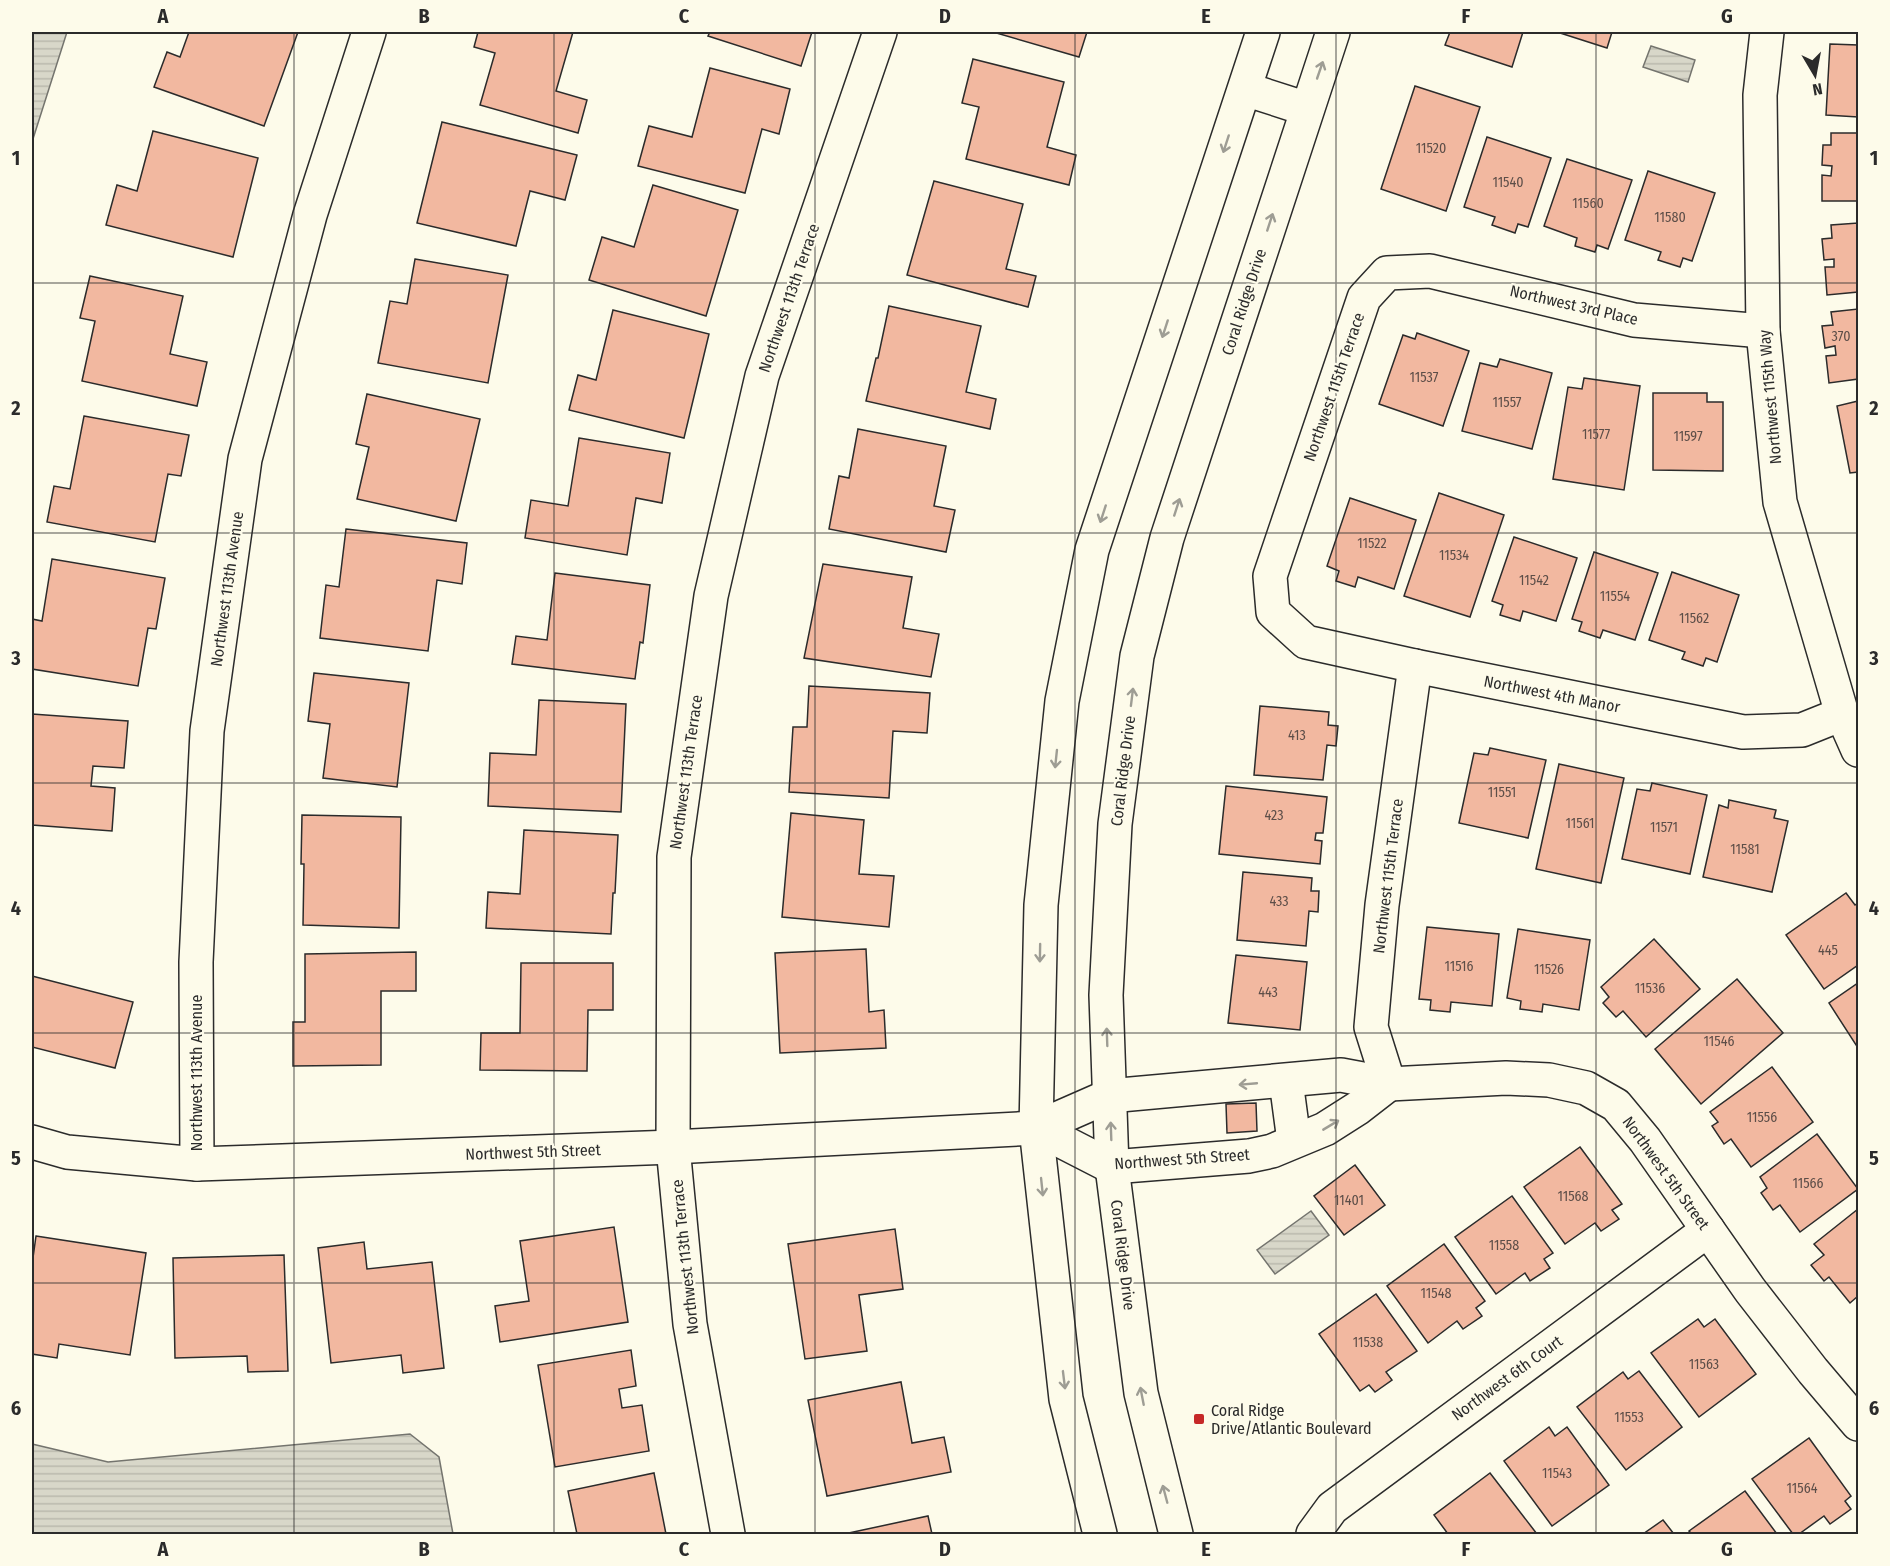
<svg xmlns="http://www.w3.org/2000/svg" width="1890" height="1566" font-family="'Fira Sans Condensed',sans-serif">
<defs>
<pattern id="water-rules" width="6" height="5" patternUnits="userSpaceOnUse" patternTransform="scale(1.5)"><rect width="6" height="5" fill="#d8d7c9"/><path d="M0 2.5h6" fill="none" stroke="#bab9ad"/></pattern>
</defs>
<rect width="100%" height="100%" fill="#fdfbea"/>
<g fill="url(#water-rules)" stroke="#74746e" stroke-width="1.5">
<polygon points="32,32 67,32 32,142"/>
<polygon points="1651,46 1695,60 1688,82 1643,67"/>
<polygon points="1311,1211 1329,1235 1275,1274 1257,1250"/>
<polygon points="410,1434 439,1457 453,1534 32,1534 32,1444 108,1462"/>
</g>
<g fill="#f2b8a0" stroke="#2b2b2b" stroke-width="1.5">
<polygon points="189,32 298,32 264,126 154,87 167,52 180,57"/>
<polygon points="478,32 573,32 556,91 587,100 578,133 480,105 495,53 474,47"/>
<polygon points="710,32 812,32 801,66 708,36"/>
<polygon points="993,32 1087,32 1079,57"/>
<polygon points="1450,32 1523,32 1512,67 1445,45"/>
<polygon points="1557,32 1612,32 1607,48"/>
<polygon points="1830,44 1858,45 1858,117 1826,115"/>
<polygon points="973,59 1064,82 1047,147 1076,155 1069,185 966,159 979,107 962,103"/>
<polygon points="710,68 790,89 779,134 762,129 745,193 638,166 649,126 692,137"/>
<polygon points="1415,86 1480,107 1446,211 1381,189"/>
<polygon points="442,122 577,155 565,200 530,191 516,246 417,223"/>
<polygon points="153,131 258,158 233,257 106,225 117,185 137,191"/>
<polygon points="1831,133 1858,133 1858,201 1822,201 1822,175 1831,176 1832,166 1822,165 1823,145 1831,145"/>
<polygon points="1487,137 1551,158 1528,227 1518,224 1515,233 1492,225 1495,217 1464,207"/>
<polygon points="1567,159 1632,180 1608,249 1597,245 1595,252 1575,246 1577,238 1544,226"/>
<polygon points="1648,171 1715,193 1692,261 1683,258 1680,267 1658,260 1661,252 1625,240"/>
<polygon points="934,181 1023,204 1006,269 1036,276 1028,307 907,275"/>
<polygon points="653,185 738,210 706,316 589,280 602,237 634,247"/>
<polygon points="1858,223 1858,292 1827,295 1825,267 1834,267 1834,259 1824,260 1822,239 1832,238 1831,225"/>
<polygon points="415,259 508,275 488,383 378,363 390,301 407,304"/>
<polygon points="90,276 183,296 170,354 207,362 197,406 82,381 95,321 80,318"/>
<polygon points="889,306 981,326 966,392 996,399 990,429 866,401 876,358 878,358"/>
<polygon points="1858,309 1858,379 1829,383 1826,356 1836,355 1835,346 1825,348 1822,326 1833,325 1831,312"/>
<polygon points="613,310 709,334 684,438 569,410 578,375 596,380"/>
<polygon points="1417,333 1469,351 1443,426 1379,404 1403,335 1415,339"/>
<polygon points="1500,359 1552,373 1532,449 1462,431 1480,363 1497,367"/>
<polygon points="1584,378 1640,386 1624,490 1553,479 1568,387 1582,389"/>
<polygon points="1653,393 1707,393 1707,402 1723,402 1723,471 1653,470"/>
<polygon points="367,394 480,419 456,521 357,499 369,447 356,444"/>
<polygon points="1858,401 1858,472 1850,473 1837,406"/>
<polygon points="84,416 189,435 181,476 168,474 155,542 47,522 54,486 70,489"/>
<polygon points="858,429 946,446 934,506 955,510 946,552 829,529 839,476 849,478"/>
<polygon points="579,438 670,453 662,503 636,498 627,555 525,538 531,500 568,506"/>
<polygon points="1439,493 1504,515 1470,617 1404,596"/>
<polygon points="1350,498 1416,520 1394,589 1358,577 1355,587 1336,581 1339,571 1327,566"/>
<polygon points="346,529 467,543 462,584 437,580 428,651 320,638 326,585 339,587"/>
<polygon points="1514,537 1577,558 1556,621 1523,611 1520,621 1500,615 1503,605 1492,601"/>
<polygon points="1594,552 1658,573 1635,640 1603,630 1600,638 1579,631 1582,622 1572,619"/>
<polygon points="52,559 165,578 156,629 148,628 138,686 32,669 32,619 42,621"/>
<polygon points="823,564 912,577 903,628 939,634 931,677 804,658"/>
<polygon points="1672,572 1739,595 1717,662 1706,658 1703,666 1682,659 1685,652 1649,640"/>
<polygon points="555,573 650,585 643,643 640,642 635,679 512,664 516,636 547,640"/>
<polygon points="314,673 409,683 397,787 323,778 330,724 308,721"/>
<polygon points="809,686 930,693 927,733 893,731 889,798 789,792 793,727 807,727"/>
<polygon points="539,700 626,704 621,812 488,806 490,753 536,755"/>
<polygon points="1260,706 1329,712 1328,725 1338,726 1336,746 1327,745 1323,780 1254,775"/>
<polygon points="32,714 128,721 124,768 93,766 91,786 115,788 112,831 32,825"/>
<polygon points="1490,748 1546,760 1528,838 1459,823 1474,753 1488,755"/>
<polygon points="1559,764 1624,778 1601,883 1536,869"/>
<polygon points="1652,783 1707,795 1690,874 1622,859 1637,789 1650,791"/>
<polygon points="1226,786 1327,797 1323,833 1316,833 1315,840 1322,841 1320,864 1219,854"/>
<polygon points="1729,800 1776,810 1774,818 1788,821 1772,892 1703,877 1719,805 1728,808"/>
<polygon points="791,813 864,820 859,874 894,876 889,927 782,917"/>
<polygon points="302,815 401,817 399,928 303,925 304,864 301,864"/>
<polygon points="524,830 618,835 615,893 613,893 611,934 486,928 488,892 520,894"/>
<polygon points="1243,872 1312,878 1311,891 1319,891 1318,912 1309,911 1306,946 1237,940"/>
<polygon points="1846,893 1855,905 1858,903 1858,965 1824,989 1786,935"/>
<polygon points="1427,927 1499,934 1492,1006 1451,1002 1450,1012 1430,1010 1431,1000 1419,999"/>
<polygon points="1518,929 1590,940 1579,1010 1543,1004 1542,1012 1520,1009 1521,1001 1507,998"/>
<polygon points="1654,939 1700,989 1646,1037 1623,1011 1616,1017 1603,1003 1609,997 1601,987"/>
<polygon points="866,949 869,1012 884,1010 886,1048 780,1053 775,953"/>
<polygon points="416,952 416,991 381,991 381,1065 293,1066 293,1022 305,1022 305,954"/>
<polygon points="1236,955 1307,962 1300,1030 1228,1023"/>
<polygon points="521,963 613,963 613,1010 588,1010 587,1071 480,1070 481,1033 520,1033"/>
<polygon points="32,976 133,1002 115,1068 32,1047"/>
<polygon points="1737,979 1783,1033 1701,1104 1655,1049"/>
<polygon points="1858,983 1858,1048 1829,1003"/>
<polygon points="1772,1067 1813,1122 1751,1167 1731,1139 1724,1144 1712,1126 1718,1122 1710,1112"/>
<polygon points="1256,1103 1257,1131 1227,1133 1226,1104"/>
<polygon points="1817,1134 1858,1189 1800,1232 1780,1205 1773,1210 1761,1193 1767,1188 1760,1177"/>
<polygon points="1580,1147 1622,1204 1612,1210 1619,1219 1601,1231 1595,1223 1565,1244 1524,1187"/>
<polygon points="1355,1165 1385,1205 1344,1235 1314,1196"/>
<polygon points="1512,1196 1553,1253 1544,1259 1550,1268 1530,1281 1525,1273 1496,1294 1455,1237"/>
<polygon points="1858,1209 1858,1296 1850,1303 1829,1277 1824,1281 1811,1265 1824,1255 1814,1244"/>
<polygon points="614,1227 628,1322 500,1342 495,1306 529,1301 520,1241"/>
<polygon points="895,1229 903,1289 859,1295 867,1351 805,1359 788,1244"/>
<polygon points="36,1236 146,1253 130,1355 59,1344 57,1358 32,1354 32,1265"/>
<polygon points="364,1242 367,1269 432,1262 444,1368 403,1373 401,1355 331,1363 318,1248"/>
<polygon points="1444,1244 1485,1301 1476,1308 1482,1316 1463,1329 1457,1321 1428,1343 1387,1286"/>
<polygon points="284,1255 288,1371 248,1372 247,1356 175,1358 173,1258"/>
<polygon points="1376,1294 1417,1351 1386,1372 1392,1380 1375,1392 1369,1385 1360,1391 1319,1334"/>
<polygon points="1698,1319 1704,1327 1715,1319 1756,1374 1699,1417 1651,1353"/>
<polygon points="631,1350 636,1386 619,1389 622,1408 642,1405 649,1451 555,1467 538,1365"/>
<polygon points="1639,1371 1682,1427 1626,1470 1577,1407 1623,1372 1628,1379"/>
<polygon points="901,1382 912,1443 944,1437 951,1472 827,1496 808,1400"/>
<polygon points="1549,1427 1555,1436 1567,1427 1609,1485 1552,1526 1504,1461"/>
<polygon points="1809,1438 1851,1496 1845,1501 1851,1509 1830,1524 1824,1516 1799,1534 1793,1534 1752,1479"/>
<polygon points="654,1473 666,1534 577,1534 568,1491"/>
<polygon points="1490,1473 1537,1534 1448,1534 1434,1515"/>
<polygon points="1745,1491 1777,1534 1692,1534 1689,1531"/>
<polygon points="928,1516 932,1534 844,1534"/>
<polygon points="1663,1520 1674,1534 1643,1534"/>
</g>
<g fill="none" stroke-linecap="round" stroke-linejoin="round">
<g stroke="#2b2b2b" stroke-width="36">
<g id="minor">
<polyline points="1767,32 1760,95 1763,331 1780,502 1842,714 1858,750"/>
<polyline points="1763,331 1634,320 1430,271 1387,273 1364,298 1270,576 1273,612 1306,642 1415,666 1743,732 1802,730 1842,714"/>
<polyline points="1286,1081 1294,1141"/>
<polyline points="1389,1084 1371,1027 1382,905 1415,666"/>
<polyline points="1036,1128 1112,1167 1249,1156 1272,1151 1325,1129 1358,1108 1389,1084"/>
<polyline points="32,1142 67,1152 197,1164 673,1147 1036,1128 1109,1096 1341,1075 1389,1084 1506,1078 1549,1080 1586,1088 1616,1105 1645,1140 1750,1290 1813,1371 1858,1424"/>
<polyline points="197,1164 196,962 207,731 245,459 310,215 369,32"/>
<polyline points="728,1534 690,1324 673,1147 674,857 711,596 762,376 880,32"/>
<polyline points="1313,1534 1332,1508 1708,1230"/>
</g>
</g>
<g stroke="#2b2b2b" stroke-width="36">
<g id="major">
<polyline points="1245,89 1307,109"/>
<polyline points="1100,1534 1066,1399 1036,1128 1041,905 1062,701 1092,550 1263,32"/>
<polyline points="1176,1534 1141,1393 1112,1167 1106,995 1115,824 1137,656 1167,538 1333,32"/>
</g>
</g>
<use href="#minor" stroke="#fdfbea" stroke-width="33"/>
<use href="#major" stroke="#fdfbea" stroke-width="33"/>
</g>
<defs><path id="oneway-shaft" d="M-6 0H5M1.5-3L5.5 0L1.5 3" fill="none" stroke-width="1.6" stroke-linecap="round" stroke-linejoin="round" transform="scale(1.5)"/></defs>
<g stroke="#9e9d94">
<use href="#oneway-shaft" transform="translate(1320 70) rotate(-71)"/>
<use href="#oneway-shaft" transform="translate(1226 144) rotate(108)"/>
<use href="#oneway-shaft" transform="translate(1270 222) rotate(-72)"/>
<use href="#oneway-shaft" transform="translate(1165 329) rotate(108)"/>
<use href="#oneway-shaft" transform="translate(1177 507) rotate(-72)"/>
<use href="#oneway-shaft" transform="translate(1103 514) rotate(108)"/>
<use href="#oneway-shaft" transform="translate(1132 697) rotate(-83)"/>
<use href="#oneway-shaft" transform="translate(1056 759) rotate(96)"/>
<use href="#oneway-shaft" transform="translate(1040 953) rotate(91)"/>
<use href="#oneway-shaft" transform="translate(1107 1037) rotate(-92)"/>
<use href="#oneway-shaft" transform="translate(1248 1084) rotate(175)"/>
<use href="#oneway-shaft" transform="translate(1331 1125) rotate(-31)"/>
<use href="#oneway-shaft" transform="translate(1111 1131) rotate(-92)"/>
<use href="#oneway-shaft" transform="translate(1042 1187) rotate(84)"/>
<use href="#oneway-shaft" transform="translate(1064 1380) rotate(83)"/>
<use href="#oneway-shaft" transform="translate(1142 1396) rotate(-101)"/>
<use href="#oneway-shaft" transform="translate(1165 1494) rotate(-105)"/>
</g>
<path fill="none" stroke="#2b2b2b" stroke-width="1.5" stroke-opacity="0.55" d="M 294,32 L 294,1534M 554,32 L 554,1534M 815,32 L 815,1534M 1075,32 L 1075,1534M 1336,32 L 1336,1534M 1596,32 L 1596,1534M 32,283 L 1858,283M 32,533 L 1858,533M 32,783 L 1858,783M 32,1033 L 1858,1033M 32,1283 L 1858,1283"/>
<rect fill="#c62828" stroke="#fdfbea" stroke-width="2" x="1193" y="1413" width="12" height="12" rx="3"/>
<g text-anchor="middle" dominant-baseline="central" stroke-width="4.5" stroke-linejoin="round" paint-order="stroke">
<g font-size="14" fill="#5d4e48">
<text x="1431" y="148">11520</text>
<text x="1508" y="182">11540</text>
<text x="1588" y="203">11560</text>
<text x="1670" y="217">11580</text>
<text x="1841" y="336">370</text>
<text x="1424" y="377">11537</text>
<text x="1507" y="402">11557</text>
<text x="1596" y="434">11577</text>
<text x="1688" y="436">11597</text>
<text x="1372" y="543">11522</text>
<text x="1454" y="555">11534</text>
<text x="1534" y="580">11542</text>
<text x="1615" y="596">11554</text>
<text x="1694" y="618">11562</text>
<text x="1297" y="735">413</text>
<text x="1502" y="792">11551</text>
<text x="1274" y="815">423</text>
<text x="1580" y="823">11561</text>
<text x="1664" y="827">11571</text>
<text x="1745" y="849">11581</text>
<text x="1279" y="901">433</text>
<text x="1828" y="950">445</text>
<text x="1459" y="966">11516</text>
<text x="1549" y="969">11526</text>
<text x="1650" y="988">11536</text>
<text x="1268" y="992">443</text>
<text x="1719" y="1041">11546</text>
<text x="1762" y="1117">11556</text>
<text x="1808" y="1183">11566</text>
<text x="1573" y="1196">11568</text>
<text x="1349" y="1200">11401</text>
<text x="1504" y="1245">11558</text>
<text x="1436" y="1293">11548</text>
<text x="1368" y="1342">11538</text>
<text x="1704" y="1364">11563</text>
<text x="1629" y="1417">11553</text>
<text x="1557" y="1473">11543</text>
<text x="1802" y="1488">11564</text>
</g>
<g font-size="16" fill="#2b2b2b" stroke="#fdfbea">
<text transform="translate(789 298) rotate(-71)">Northwest 113th Terrace</text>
<text transform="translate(1244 302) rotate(-72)">Coral Ridge Drive</text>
<text transform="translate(1574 305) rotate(13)">Northwest 3rd Place</text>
<text transform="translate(1334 387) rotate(-71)">Northwest 115th Terrace</text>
<text transform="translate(1770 397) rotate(-95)">Northwest 115th Way</text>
<text transform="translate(227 589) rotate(-82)">Northwest 113th Avenue</text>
<text transform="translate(1552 694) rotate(11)">Northwest 4th Manor</text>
<text transform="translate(1123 771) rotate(-83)">Coral Ridge Drive</text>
<text transform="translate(686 772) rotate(-82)">Northwest 113th Terrace</text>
<text transform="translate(1388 876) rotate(-83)">Northwest 115th Terrace</text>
<text transform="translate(196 1073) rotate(-90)">Northwest 113th Avenue</text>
<text transform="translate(533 1152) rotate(-2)">Northwest 5th Street</text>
<text transform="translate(1182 1159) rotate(-4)">Northwest 5th Street</text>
<text transform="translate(1666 1173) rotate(54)">Northwest 5th Street</text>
<text transform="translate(1123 1255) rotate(83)">Coral Ridge Drive</text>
<text transform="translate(685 1257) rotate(-96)">Northwest 113th Terrace</text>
<text transform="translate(1507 1378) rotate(-36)">Northwest 6th Court</text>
</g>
<g font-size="16" fill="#2b2b2b" stroke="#fdfbea" text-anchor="start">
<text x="1211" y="1410">Coral Ridge<tspan x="1211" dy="18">Drive/Atlantic Boulevard</tspan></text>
</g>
</g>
<rect width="1890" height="1566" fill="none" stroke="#fdfbea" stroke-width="66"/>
<g transform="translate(1815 75) rotate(170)" stroke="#fdfbea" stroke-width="4.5" paint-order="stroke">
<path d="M0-4.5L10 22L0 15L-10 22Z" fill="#2b2b2b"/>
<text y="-9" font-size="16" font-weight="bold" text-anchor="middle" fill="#2b2b2b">N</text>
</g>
<rect x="33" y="33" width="1824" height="1500" fill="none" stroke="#2b2b2b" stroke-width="2"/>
<g font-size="20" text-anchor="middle" font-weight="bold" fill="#2b2b2b">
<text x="163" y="23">A</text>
<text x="424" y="23">B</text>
<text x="684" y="23">C</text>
<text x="945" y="23">D</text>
<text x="1206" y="23">E</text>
<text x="1466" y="23">F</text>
<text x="1727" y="23">G</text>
<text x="16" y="165">1</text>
<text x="1874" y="165">1</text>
<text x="16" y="415">2</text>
<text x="1874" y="415">2</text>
<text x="16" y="665">3</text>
<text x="1874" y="665">3</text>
<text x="16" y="915">4</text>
<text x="1874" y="915">4</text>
<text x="16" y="1165">5</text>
<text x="1874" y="1165">5</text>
<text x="16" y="1415">6</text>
<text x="1874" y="1415">6</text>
<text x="163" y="1556">A</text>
<text x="424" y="1556">B</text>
<text x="684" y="1556">C</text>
<text x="945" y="1556">D</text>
<text x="1206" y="1556">E</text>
<text x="1466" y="1556">F</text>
<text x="1727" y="1556">G</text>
</g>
</svg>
